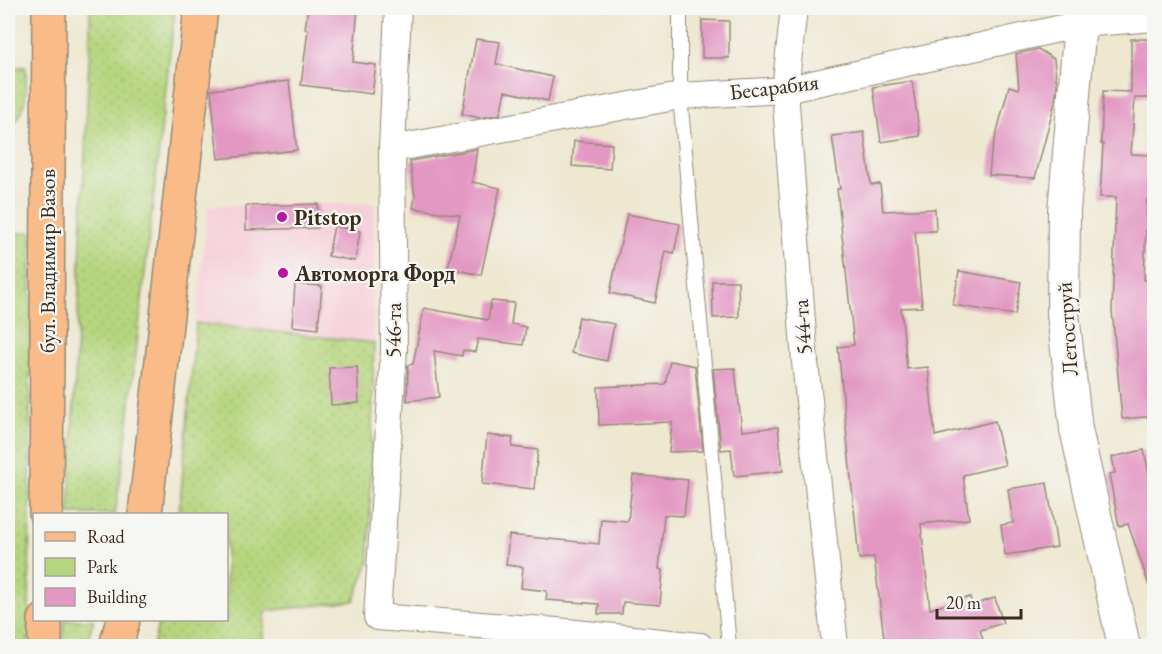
<svg xmlns="http://www.w3.org/2000/svg" width="1162" height="654" font-family="'EB Garamond',serif">
<defs>
<pattern id="green-dots" width="8" height="8" patternUnits="userSpaceOnUse" patternTransform="scale(1.5)"><rect width="8" height="8" fill="#b5d67e"/><path d="M2 2h.1M6 6h.1" fill="none" stroke="#9db86c" stroke-width="1.8" stroke-linecap="round"/></pattern>
</defs>
<rect width="100%" height="100%" fill="#f6f6f2"/>
<filter id="ink" filterUnits="userSpaceOnUse"><feTurbulence type="fractalNoise" baseFrequency=".0167" numOctaves="2"/><feDisplacementMap in="SourceGraphic" scale="12" xChannelSelector="R" yChannelSelector="G"/><feConvolveMatrix kernelMatrix="1 2 1 2 8 2 1 2 1" color-interpolation-filters="sRGB"/></filter>
<filter id="wash" filterUnits="userSpaceOnUse"><feTurbulence type="fractalNoise" baseFrequency=".008" numOctaves="4" result="noise"/><feDisplacementMap in="SourceGraphic" scale="24" xChannelSelector="R" yChannelSelector="G"/><feGaussianBlur stdDeviation="1.35" result="paint"/><feColorMatrix in="noise" values="0 0 0 0 0 0 0 0 0 0 0 0 0 0 0 0 0 1.4 0 .05"/><feComposite in="paint" operator="in"/></filter>
<g filter="url(#wash)">
<rect width="100%" height="100%" fill="#eee8d1"/>
<polygon fill="#f6cfd8" points="374,203 374,343 196,323 208,206"/>
<g fill="url(#green-dots)" stroke="#78804e" stroke-width="1.5">
<polygon points="90,8 175,8 126,440 115,514 69,514 90,38"/>
<path d="M 8,67 L 26,67 C 26,95 29,109 8,130 Z"/>
<polygon points="31,232 29,646 9,646 8,234"/>
<polygon points="196,323 374,343 369,562 354,601 266,611 262,646 153,646 159,620 226,620 226,514 179,514"/>
<polygon points="64,620 94,620 85,646 63,646"/>
</g>
<g id="blocks">
<g fill="#e398c3">
<polygon points="308,8 358,8 353,62 376,65 372,94 301,85 308,29 305,29"/>
<polygon points="702,20 729,21 729,58 702,58"/>
<polygon points="476,39 500,42 496,64 553,77 548,101 505,91 500,114 480,118 462,114"/>
<polygon points="1131,39 1155,39 1155,98 1135,98 1131,154 1155,155 1155,199 1147,199 1144,280 1155,280 1155,416 1122,419 1112,310 1116,197 1100,197 1103,144 1101,144 1103,91 1131,92"/>
<polygon points="1038,49 1054,59 1057,86 1055,102 1035,178 989,175 991,154 1009,86 1019,89 1016,54"/>
<polygon points="289,81 297,150 218,159 211,90"/>
<polygon points="912,81 920,136 881,142 873,87"/>
<polygon points="864,132 871,185 880,184 883,211 935,209 936,231 915,231 922,307 901,308 907,369 928,367 935,436 995,421 1005,465 963,475 969,519 921,524 930,609 970,597 972,605 995,598 1003,623 980,630 985,646 885,646 874,557 859,559 838,347 854,345 837,189 840,189 832,136"/>
<polygon points="574,141 612,144 610,169 572,166"/>
<polygon points="477,149 472,182 500,188 481,275 448,268 460,215 413,208 415,197 410,161"/>
<polygon points="318,204 318,228 246,230 246,206"/>
<polygon points="627,214 680,224 674,253 666,251 655,303 610,293"/>
<polygon points="334,226 360,231 355,261 328,256"/>
<polygon points="959,271 1021,282 1015,315 953,305"/>
<polygon points="712,281 738,281 739,317 713,318"/>
<polygon points="295,284 322,286 318,329 292,326"/>
<polygon points="491,301 514,303 511,324 526,327 523,345 478,339 475,352 463,350 462,356 434,351 439,397 407,401 408,365 413,364 424,308 488,320"/>
<polygon points="579,317 614,324 607,361 571,353"/>
<polygon points="670,361 695,366 703,451 669,452 672,422 599,425 598,387 665,384"/>
<polygon points="357,367 359,403 331,405 329,368"/>
<polygon points="735,368 742,431 778,427 783,471 734,476 731,449 721,450 713,369"/>
<polygon points="487,435 513,438 512,447 538,450 534,489 482,484"/>
<polygon points="1144,450 1155,503 1155,591 1151,591 1128,524 1119,526 1109,474 1115,473 1112,457"/>
<polygon points="633,475 688,480 684,516 664,515 659,569 663,570 660,605 623,602 622,614 598,614 599,604 546,600 547,591 521,588 523,567 506,565 509,535 599,544 601,519 628,521"/>
<polygon points="1047,483 1057,547 1005,555 1001,525 1013,523 1008,489"/>
</g>
</g>
</g>
<g filter="url(#ink)">
<use href="#blocks" fill-opacity="0" stroke="#948978" stroke-width="1.5"/>
<g fill="none" stroke-linecap="round" stroke-linejoin="round">
<g stroke="#948978" stroke-width="16">
<polyline id="service" points="680,8 680,96 729,646"/>
</g>
<g stroke="#948978" stroke-width="28">
<g id="minor">
<polyline points="398,8 392,149 394,349 377,617 557,631 700,646"/>
<polyline points="794,8 785,90 805,362 835,646"/>
<polyline points="392,149 680,96 785,90 1080,24 1154,18"/>
</g>
</g>
<g stroke="#948978" stroke-width="34">
<polyline id="tertiary" points="1083,8 1080,24 1064,211 1063,314 1076,429 1124,646"/>
</g>
<g stroke="#948978" stroke-width="36">
<g id="primary">
<polyline points="46,514 49,8"/>
<polyline points="145,514 201,8"/>
<polyline points="45,646 45,620"/>
<polyline points="116,646 123,620"/>
</g>
</g>
<use href="#service" stroke="#fff" stroke-width="14"/>
<use href="#minor" stroke="#fff" stroke-width="26"/>
<use href="#tertiary" stroke="#fff" stroke-width="32"/>
<use href="#primary" stroke="#f9bc89" stroke-width="33"/>
</g>
</g>
<g fill="#b5179e" stroke="#f6f6f2" stroke-width="2">
<circle cx="282" cy="217" r="6"/>
<circle cx="283" cy="273" r="6"/>
</g>
<g text-anchor="middle" dominant-baseline="central" stroke-width="4.5" stroke-linejoin="round" paint-order="stroke">
<g font-size="22" fill="#3b2a1e" stroke="#f6f6f2">
<text transform="translate(774 87) rotate(-7)">Бесарабия</text>
<text transform="translate(47 261) rotate(-90)">бул. Владимир Вазов</text>
<text transform="translate(802 327) rotate(-94)">544-та</text>
<text transform="translate(1067 329) rotate(-94)">Летоструй</text>
<text transform="translate(393 330) rotate(-89)">546-та</text>
</g>
<g font-size="22" font-weight="bold" fill="#3b2a1e" stroke="#f6f6f2" text-anchor="start">
<text x="294" y="217">Pitstop</text>
<text x="295" y="273">Автоморга Форд</text>
</g>
</g>
<rect width="1162" height="654" fill="none" stroke="#f6f6f2" stroke-width="30"/>
<rect x="33" y="513" width="195" height="108" fill="#f6f6f2" stroke="#aba49d" stroke-width="1.5"/>
<rect x="45" y="532" width="30" height="9" fill="#f9bc89" stroke="#aba49d" stroke-width="1.5"/>
<text x="87" y="543" font-size="18" fill="#3b2a1e">Road</text>
<rect x="45" y="558" width="30" height="18" fill="#b5d67e" stroke="#aba49d" stroke-width="1.5"/>
<text x="87" y="573" font-size="18" fill="#3b2a1e">Park</text>
<rect x="45" y="588" width="30" height="18" fill="#e398c3" stroke="#aba49d" stroke-width="1.5"/>
<text x="87" y="603" font-size="18" fill="#3b2a1e">Building</text>
<path d="M937 609v9h84v-9" fill="none" stroke="#3b2a1e" stroke-width="3"/>
<text x="946" y="609" font-size="18" fill="#3b2a1e" stroke="#f6f6f2" stroke-width="4.5" paint-order="stroke">20 m</text>
</svg>
